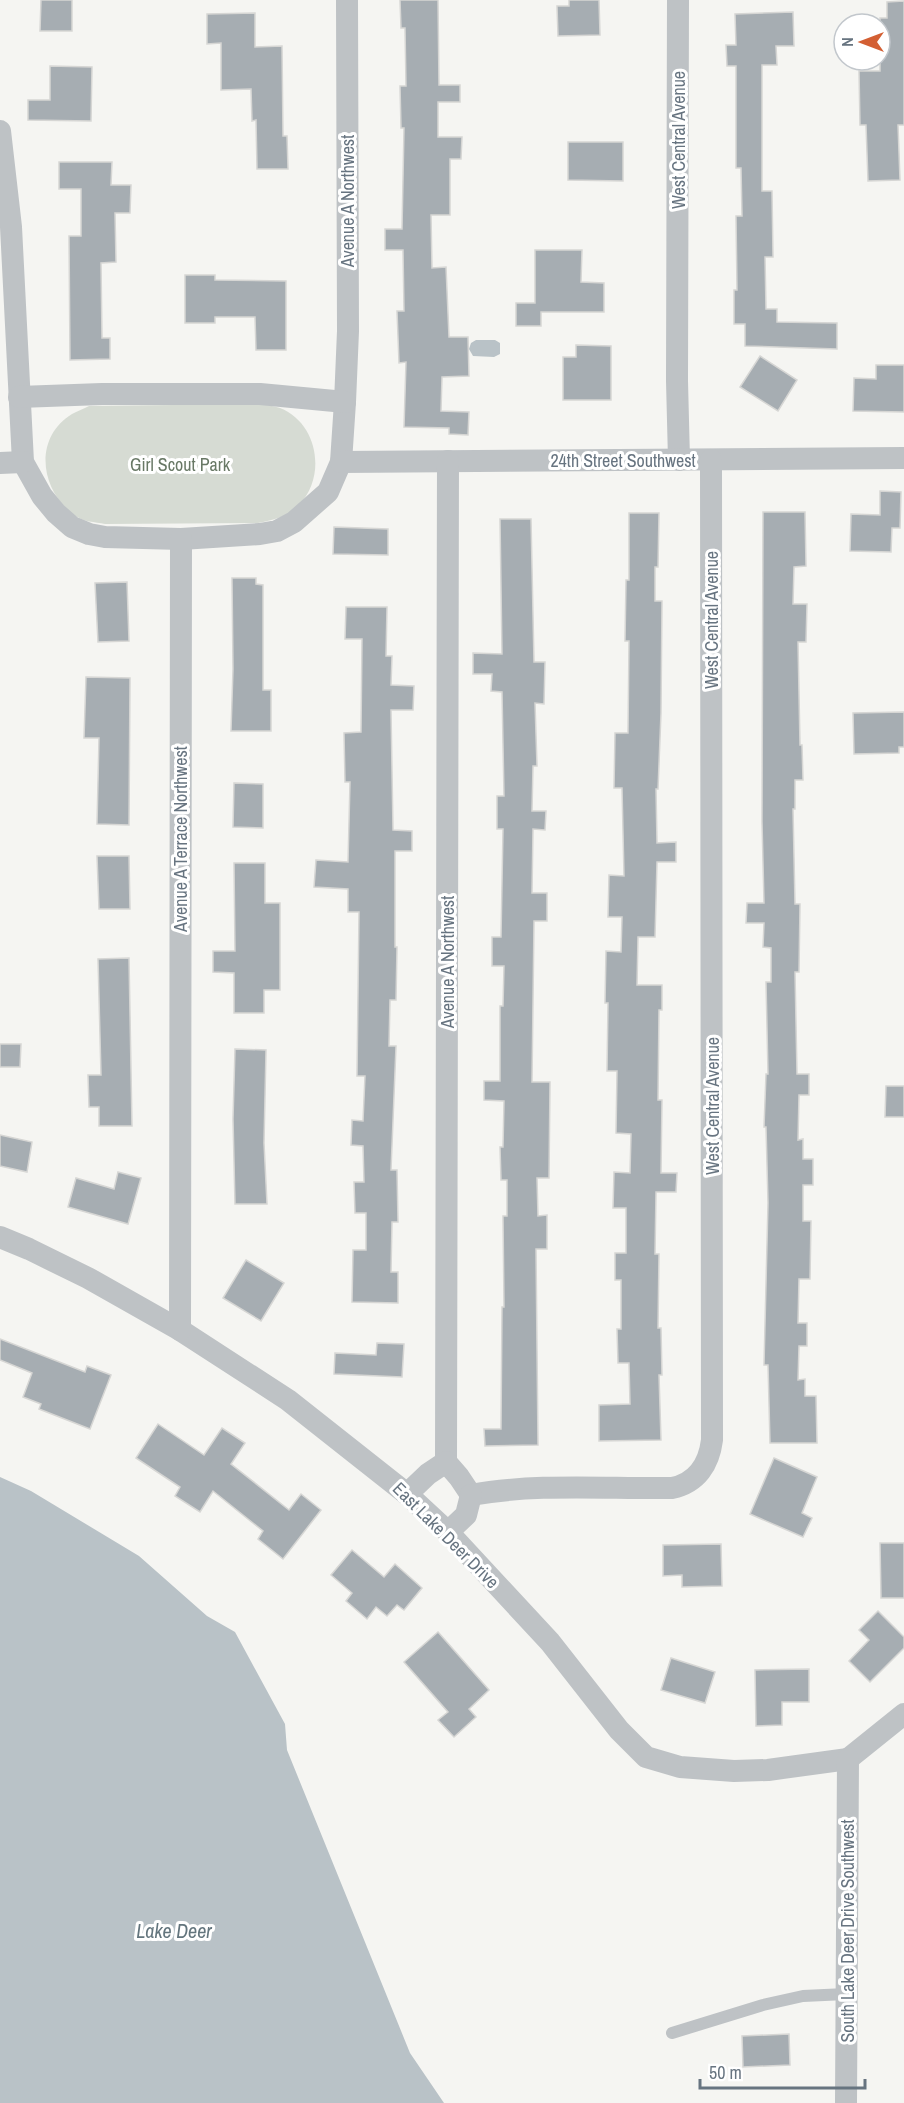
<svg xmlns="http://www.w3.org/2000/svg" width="904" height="2103" font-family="'Archivo Narrow',sans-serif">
<rect width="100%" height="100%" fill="#f5f5f2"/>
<path fill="#d6dbd3" d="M 262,404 C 267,405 274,406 280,408 C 318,423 327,476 299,505 C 288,517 273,520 258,523 L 105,524 C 95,522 83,522 74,515 C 40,490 33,438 72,414 C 77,411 84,409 89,406 Z"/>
<g fill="#b9c2c7">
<polygon points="476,340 495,340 500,343 500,354 494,357 473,356 469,349 471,343"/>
<polygon points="0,1477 31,1491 139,1556 207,1616 235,1632 285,1724 287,1750 410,2053 444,2103 0,2103"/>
</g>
<g fill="#a6adb2" stroke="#d6d6d4" stroke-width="1.5">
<polygon points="41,0 72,0 72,31 40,31"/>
<polygon points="400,0 438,0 439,85 460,85 460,102 438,102 438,137 462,137 461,159 450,159 450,215 431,215 432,268 446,267 449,337 468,337 469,376 442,377 441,411 469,412 468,435 449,434 449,428 404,427 406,362 399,363 397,311 404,311 403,250 385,250 385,229 402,229 404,128 401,128 400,86 406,86 405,28 401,28"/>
<polygon points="569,0 599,0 600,35 558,36 557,6 569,6"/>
<polygon points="904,1 904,125 898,125 900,180 868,181 866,125 860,125 859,71 880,71 880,18 887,18 887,2"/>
<polygon points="793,12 794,46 776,46 777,65 762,65 762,191 772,191 773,257 765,257 766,309 777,309 777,322 837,323 837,349 745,346 745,324 734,324 734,290 737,290 736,216 742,216 741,168 736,168 736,66 727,66 726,45 736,45 735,14"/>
<polygon points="255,13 255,47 282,46 283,136 287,136 288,169 257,169 256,120 252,121 251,89 221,90 221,43 207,44 207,14"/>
<polygon points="50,66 92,67 91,121 28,120 28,100 50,100"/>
<polygon points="568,142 623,142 623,181 568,180"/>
<polygon points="59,162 112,162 111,185 131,185 130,213 115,213 116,262 101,263 102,338 110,338 110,359 70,360 69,236 81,236 81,189 59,189"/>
<polygon points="535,250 582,250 581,282 604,283 604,312 541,312 541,326 516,326 516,303 535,303"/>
<polygon points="185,275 215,275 215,280 286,281 286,350 256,350 255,317 215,317 215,323 185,323"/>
<polygon points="576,345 611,346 611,400 563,400 563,357 576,357"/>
<polygon points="760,356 797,380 778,411 740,387"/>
<polygon points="876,365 904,365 904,412 853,411 854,378 876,379"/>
<polygon points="880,491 901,492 900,528 892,528 891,552 850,551 851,514 880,515"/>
<polygon points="763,512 805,512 806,566 794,567 793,604 807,604 806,642 798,642 800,745 802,745 803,780 795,780 795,809 793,809 795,904 800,904 799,972 795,972 797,1074 809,1074 809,1095 799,1095 798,1140 803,1139 803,1159 813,1159 813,1185 803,1185 803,1221 811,1221 810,1279 799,1279 798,1323 807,1323 807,1346 799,1346 798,1380 805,1379 805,1396 816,1396 817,1443 770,1443 768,1365 764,1365 768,1203 766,1127 764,1127 766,1074 768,1074 766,982 771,982 771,948 763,947 764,923 746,923 747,903 764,903 762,822"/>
<polygon points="629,513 659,513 658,567 655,567 655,601 662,601 661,713 658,789 656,789 657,843 676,842 676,862 657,862 655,937 638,937 637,985 662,985 662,1010 659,1010 658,1100 662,1100 661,1173 677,1173 676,1192 656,1192 655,1254 659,1254 658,1328 661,1328 662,1375 659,1375 661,1440 599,1441 599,1405 630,1404 629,1363 618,1363 617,1329 621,1329 621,1280 615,1280 615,1253 626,1253 626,1208 613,1208 614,1172 630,1173 631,1134 616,1133 617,1071 607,1071 608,1003 605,1003 606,951 621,952 622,917 608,917 609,875 624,876 622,788 614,788 615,733 628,733 629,641 625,641 626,580 629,580"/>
<polygon points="500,519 531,519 534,662 545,662 544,704 535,703 537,766 533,766 532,811 546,811 545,830 533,829 532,893 547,893 547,921 534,921 532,1082 550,1082 549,1178 537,1178 538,1216 547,1215 547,1249 536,1249 538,1445 485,1446 484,1429 501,1429 502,1307 504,1307 503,1216 507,1216 507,1180 501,1180 500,1147 503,1147 504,1101 484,1100 484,1081 500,1081 500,1006 503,1006 504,966 492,966 492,937 501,937 503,829 497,829 497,796 504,796 502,692 491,691 492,674 473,674 473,653 502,654"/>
<polygon points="334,527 388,529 388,555 333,554"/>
<polygon points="232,578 256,578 256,584 263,585 263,690 271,690 271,731 231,731 233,669"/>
<polygon points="127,582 129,641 98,642 95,583"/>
<polygon points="346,607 387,607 386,656 392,656 391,685 414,686 413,710 391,710 393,830 412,831 412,851 395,851 395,947 397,947 396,1000 390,1000 389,1046 396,1046 391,1170 397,1170 398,1222 392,1222 391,1272 398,1272 398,1303 352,1302 353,1250 366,1250 366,1213 355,1213 354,1182 364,1182 363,1146 351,1145 352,1120 363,1121 365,1076 357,1076 359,912 348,912 348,889 314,887 316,860 348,862 350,782 345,782 344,733 361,732 362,639 345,639"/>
<polygon points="86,677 130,678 129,825 97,824 99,738 84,738"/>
<polygon points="904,712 904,747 899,747 899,753 854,754 853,713"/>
<polygon points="234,783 263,784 263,828 233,827"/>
<polygon points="97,856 129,856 130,909 99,909"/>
<polygon points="234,863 265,863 265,903 280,903 280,990 264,990 264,1013 234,1013 234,973 213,972 213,951 235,951"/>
<polygon points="129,958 132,1126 99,1126 99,1107 89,1107 88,1075 101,1075 98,959"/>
<polygon points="0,1044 21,1044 20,1067 0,1067"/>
<polygon points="235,1049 266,1050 264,1143 267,1204 235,1204 233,1119"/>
<polygon points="886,1086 904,1086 904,1117 885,1117"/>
<polygon points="0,1135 32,1142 27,1172 0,1166"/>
<polygon points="118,1172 141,1178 128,1224 68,1207 76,1178 114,1189"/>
<polygon points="246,1260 284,1283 261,1321 223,1298"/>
<polygon points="0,1339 85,1372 87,1366 111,1375 90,1429 39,1409 41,1404 23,1397 32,1373 0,1360"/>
<polygon points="377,1343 404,1344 402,1377 334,1374 335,1353 376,1355"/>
<polygon points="158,1424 204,1455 222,1428 245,1443 231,1464 289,1510 301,1494 321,1510 283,1559 258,1539 263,1531 213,1491 200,1512 175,1496 180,1487 136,1458"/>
<polygon points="774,1458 817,1477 802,1513 812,1518 803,1537 750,1514"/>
<polygon points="880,1543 904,1543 904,1598 881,1598"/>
<polygon points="721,1544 722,1586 682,1587 682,1575 663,1576 663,1545"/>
<polygon points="352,1550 384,1577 395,1564 422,1588 404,1610 397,1605 387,1616 376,1607 367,1619 346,1601 352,1593 331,1575"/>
<polygon points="878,1611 904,1637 904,1648 870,1682 849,1661 869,1640 859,1630"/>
<polygon points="438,1632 489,1690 469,1709 476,1717 454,1737 438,1720 448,1712 404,1662"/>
<polygon points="671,1658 715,1672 705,1703 661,1690"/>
<polygon points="809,1669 809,1702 782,1702 782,1725 756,1726 755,1670"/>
<polygon points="789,2034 790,2065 743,2067 742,2036"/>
</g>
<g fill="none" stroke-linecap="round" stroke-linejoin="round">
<polyline stroke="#bec2c5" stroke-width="12" points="672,2033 763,2005 803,1996 846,1994"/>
<g stroke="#bec2c5" stroke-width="22">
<polyline points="678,0 677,381 679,460"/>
<polyline points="0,131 11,227 23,462 42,496 56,513 72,527 89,534 105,537 181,539 260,534 277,531 294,522 328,492 341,462 345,402 348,331 347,0"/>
<polyline points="19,397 102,394 260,394 345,402"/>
<polyline points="341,462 904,458"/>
<polyline points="0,463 23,462"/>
<polyline points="0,1237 29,1249 88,1278 180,1330 288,1400 407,1494 448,1532 550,1642 619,1730 646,1757 680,1767 734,1771 768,1770 848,1759"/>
<polyline points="180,1330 181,539"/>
<polyline points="446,1462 448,461"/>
<polyline points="446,1462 459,1477 471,1495"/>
<polyline points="407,1494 428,1474 446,1462"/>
<path d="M 471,1495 C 536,1483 607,1489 672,1488 C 697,1483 709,1464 712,1440 L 711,460"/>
<polyline points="448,1532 466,1515 471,1495"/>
<polyline points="848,1759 904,1714"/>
<polyline points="846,2103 848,1759"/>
</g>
</g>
<g text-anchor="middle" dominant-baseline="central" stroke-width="6" stroke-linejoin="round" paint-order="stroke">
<g font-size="18" fill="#677480" stroke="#fff">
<text transform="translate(678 140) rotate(-90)">West Central Avenue</text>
<text transform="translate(347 201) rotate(-90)">Avenue A Northwest</text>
<text x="623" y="460">24th Street Southwest</text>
<text transform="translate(711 620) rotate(-90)">West Central Avenue</text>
<text transform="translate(180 839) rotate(-90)">Avenue A Terrace Northwest</text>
<text transform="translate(447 962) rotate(-90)">Avenue A Northwest</text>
<text transform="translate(712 1106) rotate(-90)">West Central Avenue</text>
<text transform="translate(446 1535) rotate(45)">East Lake Deer Drive</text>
<text transform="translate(847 1931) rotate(-90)">South Lake Deer Drive Southwest</text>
</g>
<g font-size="18" fill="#687865" stroke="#fff">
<text x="180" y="464">Girl Scout Park</text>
</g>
<g font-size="20" font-style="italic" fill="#63757d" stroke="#fff">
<text x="174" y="1930">Lake Deer</text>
</g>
</g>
<g transform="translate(862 42) rotate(270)"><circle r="28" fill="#ffffff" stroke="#c2c7cc" stroke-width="1.5"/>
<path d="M0-4.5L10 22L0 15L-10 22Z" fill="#d35f33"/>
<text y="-9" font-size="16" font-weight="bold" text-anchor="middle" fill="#677480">N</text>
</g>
<path d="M700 2079v9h165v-9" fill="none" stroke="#677480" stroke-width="3"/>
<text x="709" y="2079" font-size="18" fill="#677480" stroke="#ffffff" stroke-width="4.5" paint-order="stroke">50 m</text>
</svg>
